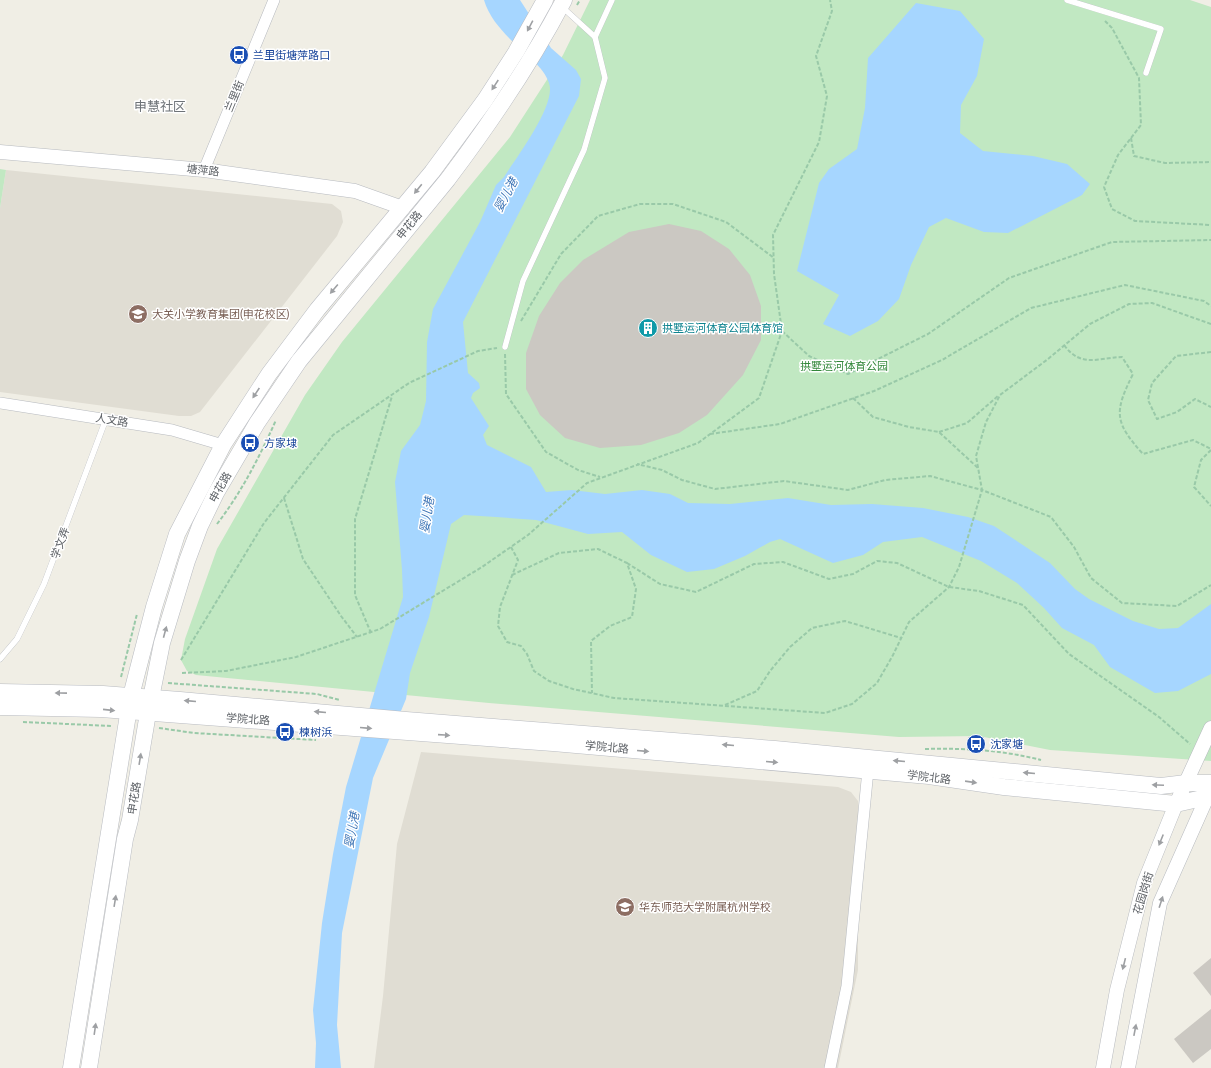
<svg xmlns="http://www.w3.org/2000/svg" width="1211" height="1068" font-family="'Asap Condensed','Noto Sans SC',sans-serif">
<rect width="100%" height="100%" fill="#f0eee5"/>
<g fill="#e0ddd3">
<polygon points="6,170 332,204 341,211 343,222 337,236 200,412 191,416 179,416 0,392 0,208"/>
<polygon points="421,752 838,787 851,792 858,801 858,970 838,1068 374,1068 383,996 397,844"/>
</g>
<g fill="#c1e8c2">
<polygon points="590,0 1190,0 1211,7 1211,761 1050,750 979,736 899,737 489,703 196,675 187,671 181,660 185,639 217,549 305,395 342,342 510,137 563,55"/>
<polygon points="0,169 6,170 0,208"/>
</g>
<g fill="#a6d6ff">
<path d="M 484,0 L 520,0 L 551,48 L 576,70 L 581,79 L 579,96 L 463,322 L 468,373 L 479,383 L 480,388 L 473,393 L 471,398 L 489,426 L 483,435 L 487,445 L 531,467 L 546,492 L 572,490 L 605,494 L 642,490 L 670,494 L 688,503 L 730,504 L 788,498 L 831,505 L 872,504 L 923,508 L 968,517 L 994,526 L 1050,563 L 1075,589 L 1089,599 L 1133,621 L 1159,629 L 1178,628 L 1211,604 L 1211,674 L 1178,691 L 1155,693 L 1110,667 L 1094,645 L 1062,628 L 1044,608 L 1017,583 L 981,561 L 922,537 L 883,542 L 863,555 L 833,563 L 780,539 L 770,542 L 745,556 L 714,569 L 687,572 L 651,555 L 622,532 L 588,534 L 536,520 L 496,517 L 464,515 L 451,524 L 429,617 L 410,673 L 406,699 L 373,778 L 342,933 L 337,1025 L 341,1068 L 315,1068 L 316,1043 L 313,1010 L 322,923 L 333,854 L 346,787 L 403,597 L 402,570 L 395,482 L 401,451 L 420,425 L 426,401 L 427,342 L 433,309 L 480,222 L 496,185 L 504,177 C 516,158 557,104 549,83 C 544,67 525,54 513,42 C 501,30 489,17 484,0 Z"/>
<polygon points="916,3 960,11 984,39 977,76 961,105 960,133 983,151 1033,156 1067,164 1090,184 1082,195 1008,233 984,232 946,218 929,227 911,265 899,299 878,321 850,336 823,324 839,295 797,271 819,183 829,169 857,149 865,108 868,58"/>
</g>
<g fill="#cbc8c2">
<polygon points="669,224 701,231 729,249 750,275 761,306 761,340 743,375 707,415 679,433 641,445 600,448 565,438 540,415 526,389 526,353 539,316 560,283 583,260 629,232"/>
<polygon points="1211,958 1211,996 1193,973"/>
<polygon points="1211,1009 1211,1049 1193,1063 1174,1039"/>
</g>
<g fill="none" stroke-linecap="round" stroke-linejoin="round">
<g stroke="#b7babf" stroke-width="6">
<g id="service">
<polyline points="1067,0 1161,29 1146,73"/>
<polyline points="595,37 612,0"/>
<polyline points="505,347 523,281 584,150 605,78 595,37 561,6"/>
<polyline points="0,659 17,639 44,584 106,419"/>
</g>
</g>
<g stroke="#b7babf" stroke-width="12">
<g id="minor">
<polyline points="204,170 274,0"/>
<polyline points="0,403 172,430 223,445"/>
<polyline points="830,1068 847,986 868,770"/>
</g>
</g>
<g stroke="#b7babf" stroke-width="15">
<g id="tertiary">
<polyline points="0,152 204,170 355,191 403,208"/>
<polyline points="1103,1068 1117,990 1144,883 1176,804 1211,728"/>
<polyline points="1128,1068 1160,903 1208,795 1209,788"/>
</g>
</g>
<g stroke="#b8bbc1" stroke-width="17">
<g id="secondary">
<polyline points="0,692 103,694 180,700 406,720 775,749 1161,786 1186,783 1211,783"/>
<polyline points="0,707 101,709 553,743 929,776 1004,787 1176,804 1211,796"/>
<polyline points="71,1068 131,696 154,607 177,534 223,445 269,374 317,310 432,172 485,100 516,52 545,0"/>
<path d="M 89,1068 L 125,839 L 130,820 L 148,713 L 162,643 L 187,561 L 200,526 L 216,493 L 257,423 L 299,361 L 448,179 C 491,122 531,63 564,0"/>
</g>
</g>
<g stroke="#99c9a8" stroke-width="2" stroke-dasharray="4 2" stroke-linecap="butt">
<polyline points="577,5 580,0"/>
<polyline points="1105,21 1112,28 1139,78 1141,125 1118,155 1104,187 1112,209 1135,221 1211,225"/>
<polyline points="1131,138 1134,156 1165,163 1211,162"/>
<polyline points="521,321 561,254 598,216 640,204 673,204 726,222 774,258"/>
<polyline points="1211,324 1152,303 1129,304 1090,324 1048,359 1000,395 986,422 976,456 982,490 1051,517 1074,547 1091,578 1122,603 1177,606 1211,585"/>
<polyline points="782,331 809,356 848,374 928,334 1009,278 1112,242 1211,240"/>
<path d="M 1064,345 C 1081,368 1097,358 1122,357 L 1133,374 C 1114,412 1114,422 1143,454 L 1193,440 L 1211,449"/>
<polyline points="1211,352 1176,356 1152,383 1148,400 1157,419 1177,412 1195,399 1211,407"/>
<polyline points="505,354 506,394 546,452 578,470 600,477"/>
<polyline points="853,398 873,417 909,427 939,432 978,468"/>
<polyline points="939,432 967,423 998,396"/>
<polyline points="710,434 780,424 874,391 942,360 1031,308 1125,285 1204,301 1211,306"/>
<polyline points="1211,450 1201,460 1194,487 1211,506"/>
<polyline points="284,498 303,559 341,616 357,637"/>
<path d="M 217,524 C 241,493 260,456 276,420"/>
<polyline points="511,547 518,560 500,607 498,626 507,642 521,646 527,654 534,671 549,681 573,689 614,698 825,713 852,704 877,683 893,655 909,622 949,587 959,567 982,490 930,476 885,480 848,490 784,481 715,489 682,480 662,470 637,464"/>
<polyline points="627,563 660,584 696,592 754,564 783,562 829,579 853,574 877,561 897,563 949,587 979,591 1023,605 1069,654 1159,717 1190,744"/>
<polyline points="512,575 559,553 598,549 627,563 636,589 632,617 610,626 591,641 592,693"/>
<polyline points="371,633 355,595 355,519 392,396"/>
<polyline points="181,660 264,523 333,435 409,383 478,351 497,348"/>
<polyline points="182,673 226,671 296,657 380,629 482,567 528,535 587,483 698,443 759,398 782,331 774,274 773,235 819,142 827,96 816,56 832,11 830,0"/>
<polyline points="121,677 137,614"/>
<polyline points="168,683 317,694 340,700"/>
<polyline points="725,705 757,691 770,671 790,647 812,628 845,621 901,638"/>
<polyline points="23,722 112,726"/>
<polyline points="159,728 194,733 316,740"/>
<path d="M 925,749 C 964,748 1002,750 1041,760"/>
</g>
<use href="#service" stroke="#fff" stroke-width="5.5"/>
<use href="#minor" stroke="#fff" stroke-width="11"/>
<use href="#tertiary" stroke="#fff" stroke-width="14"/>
<use href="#secondary" stroke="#fff" stroke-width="16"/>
</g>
<defs><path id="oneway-solid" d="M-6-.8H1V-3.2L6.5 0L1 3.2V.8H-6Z"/></defs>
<g fill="#9ea0a3">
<use href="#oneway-solid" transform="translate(530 26) rotate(118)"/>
<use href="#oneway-solid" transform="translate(495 85) rotate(123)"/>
<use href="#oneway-solid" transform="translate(418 189) rotate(129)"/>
<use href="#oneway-solid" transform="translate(334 289) rotate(130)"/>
<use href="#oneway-solid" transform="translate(256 393) rotate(124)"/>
<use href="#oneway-solid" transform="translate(165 632) rotate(-75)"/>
<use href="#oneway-solid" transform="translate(61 693) rotate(-179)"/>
<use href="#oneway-solid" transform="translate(190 701) rotate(-175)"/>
<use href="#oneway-solid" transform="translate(109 710) rotate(6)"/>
<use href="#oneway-solid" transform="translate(320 712) rotate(-175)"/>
<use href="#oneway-solid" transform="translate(366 728) rotate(5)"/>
<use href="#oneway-solid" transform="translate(444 735) rotate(4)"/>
<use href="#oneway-solid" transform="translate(728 745) rotate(-175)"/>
<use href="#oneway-solid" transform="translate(643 751) rotate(5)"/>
<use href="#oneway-solid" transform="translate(140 759) rotate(-81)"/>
<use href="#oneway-solid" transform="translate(899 761) rotate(-175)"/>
<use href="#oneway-solid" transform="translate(772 762) rotate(5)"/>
<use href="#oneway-solid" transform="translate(1029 773) rotate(-175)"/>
<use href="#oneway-solid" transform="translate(971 782) rotate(8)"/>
<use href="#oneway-solid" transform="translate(1158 785) rotate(-178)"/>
<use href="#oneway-solid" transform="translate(1161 840) rotate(112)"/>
<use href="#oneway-solid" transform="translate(115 901) rotate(-81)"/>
<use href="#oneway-solid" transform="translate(1161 902) rotate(-72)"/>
<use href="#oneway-solid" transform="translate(1124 964) rotate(104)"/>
<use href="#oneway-solid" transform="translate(95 1029) rotate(-82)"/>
<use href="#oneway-solid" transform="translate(1135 1030) rotate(-79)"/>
</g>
<defs>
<g id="bus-disc" transform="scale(1)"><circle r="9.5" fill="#1a4fb4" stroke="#fff"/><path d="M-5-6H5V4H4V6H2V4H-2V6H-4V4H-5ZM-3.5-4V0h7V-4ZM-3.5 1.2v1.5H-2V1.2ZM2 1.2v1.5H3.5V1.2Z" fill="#fff"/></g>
<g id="school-disc" transform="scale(1)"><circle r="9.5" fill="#8d6e63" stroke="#fff"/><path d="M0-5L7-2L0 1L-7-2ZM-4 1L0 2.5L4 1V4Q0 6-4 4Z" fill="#fff"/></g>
<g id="building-disc" transform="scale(1)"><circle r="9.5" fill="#0f9aa8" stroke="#fff"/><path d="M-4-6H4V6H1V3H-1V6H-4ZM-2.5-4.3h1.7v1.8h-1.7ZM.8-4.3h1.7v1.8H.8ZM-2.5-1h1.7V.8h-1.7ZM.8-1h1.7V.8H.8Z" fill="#fff"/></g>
</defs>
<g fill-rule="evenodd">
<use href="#bus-disc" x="239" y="55"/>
<use href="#school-disc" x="138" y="314"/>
<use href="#building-disc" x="648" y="328"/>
<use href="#bus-disc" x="250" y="443"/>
<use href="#bus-disc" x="285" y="732"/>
<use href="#bus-disc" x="976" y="744"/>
<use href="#school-disc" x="625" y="907"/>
</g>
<g text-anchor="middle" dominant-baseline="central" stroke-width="3" stroke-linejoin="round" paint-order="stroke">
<g font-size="11" fill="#164399" stroke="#fff" text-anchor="start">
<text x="253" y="55">兰里街塘萍路口</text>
<text x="264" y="443">方家埭</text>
<text x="299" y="732">楝树浜</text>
<text x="990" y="744">沈家塘</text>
</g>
<g font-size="11" fill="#5d6166" stroke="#fff">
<text transform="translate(234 96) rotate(-68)">兰里街</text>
<text transform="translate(203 170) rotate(6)">塘萍路</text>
<text transform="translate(409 225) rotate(-51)">申花路</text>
<text transform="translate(112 420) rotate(9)">人文路</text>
<text transform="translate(220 487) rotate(-61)">申花路</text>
<text transform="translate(60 543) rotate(-70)">学文弄</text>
<text transform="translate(248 719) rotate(4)">学院北路</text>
<text transform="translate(607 747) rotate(5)">学院北路</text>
<text transform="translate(929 777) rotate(7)">学院北路</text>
<text transform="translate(134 798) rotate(-81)">申花路</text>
<text transform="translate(1143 893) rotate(-73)">花园岗街</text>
</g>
<g font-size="11" fill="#785e54" stroke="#fff" text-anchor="start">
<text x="152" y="314">大关小学教育集团(申花校区)</text>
<text x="639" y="907">华东师范大学附属杭州学校</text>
</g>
<g font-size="11" fill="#0d838f" stroke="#fff" text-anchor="start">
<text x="662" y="328">拱墅运河体育公园体育馆</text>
</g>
<g font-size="11" fill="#328739" stroke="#fff">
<text x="844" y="366">拱墅运河体育公园</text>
</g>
<g font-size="12" font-style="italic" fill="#3e75b6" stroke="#fff">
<text transform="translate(506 195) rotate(-62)">婴儿港</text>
<text transform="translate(427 515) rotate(-81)">婴儿港</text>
<text transform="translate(352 830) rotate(-80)">婴儿港</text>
</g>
<g font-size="13" fill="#6e7378" stroke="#fff">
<text x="160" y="106">申慧社区</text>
</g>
</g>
</svg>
